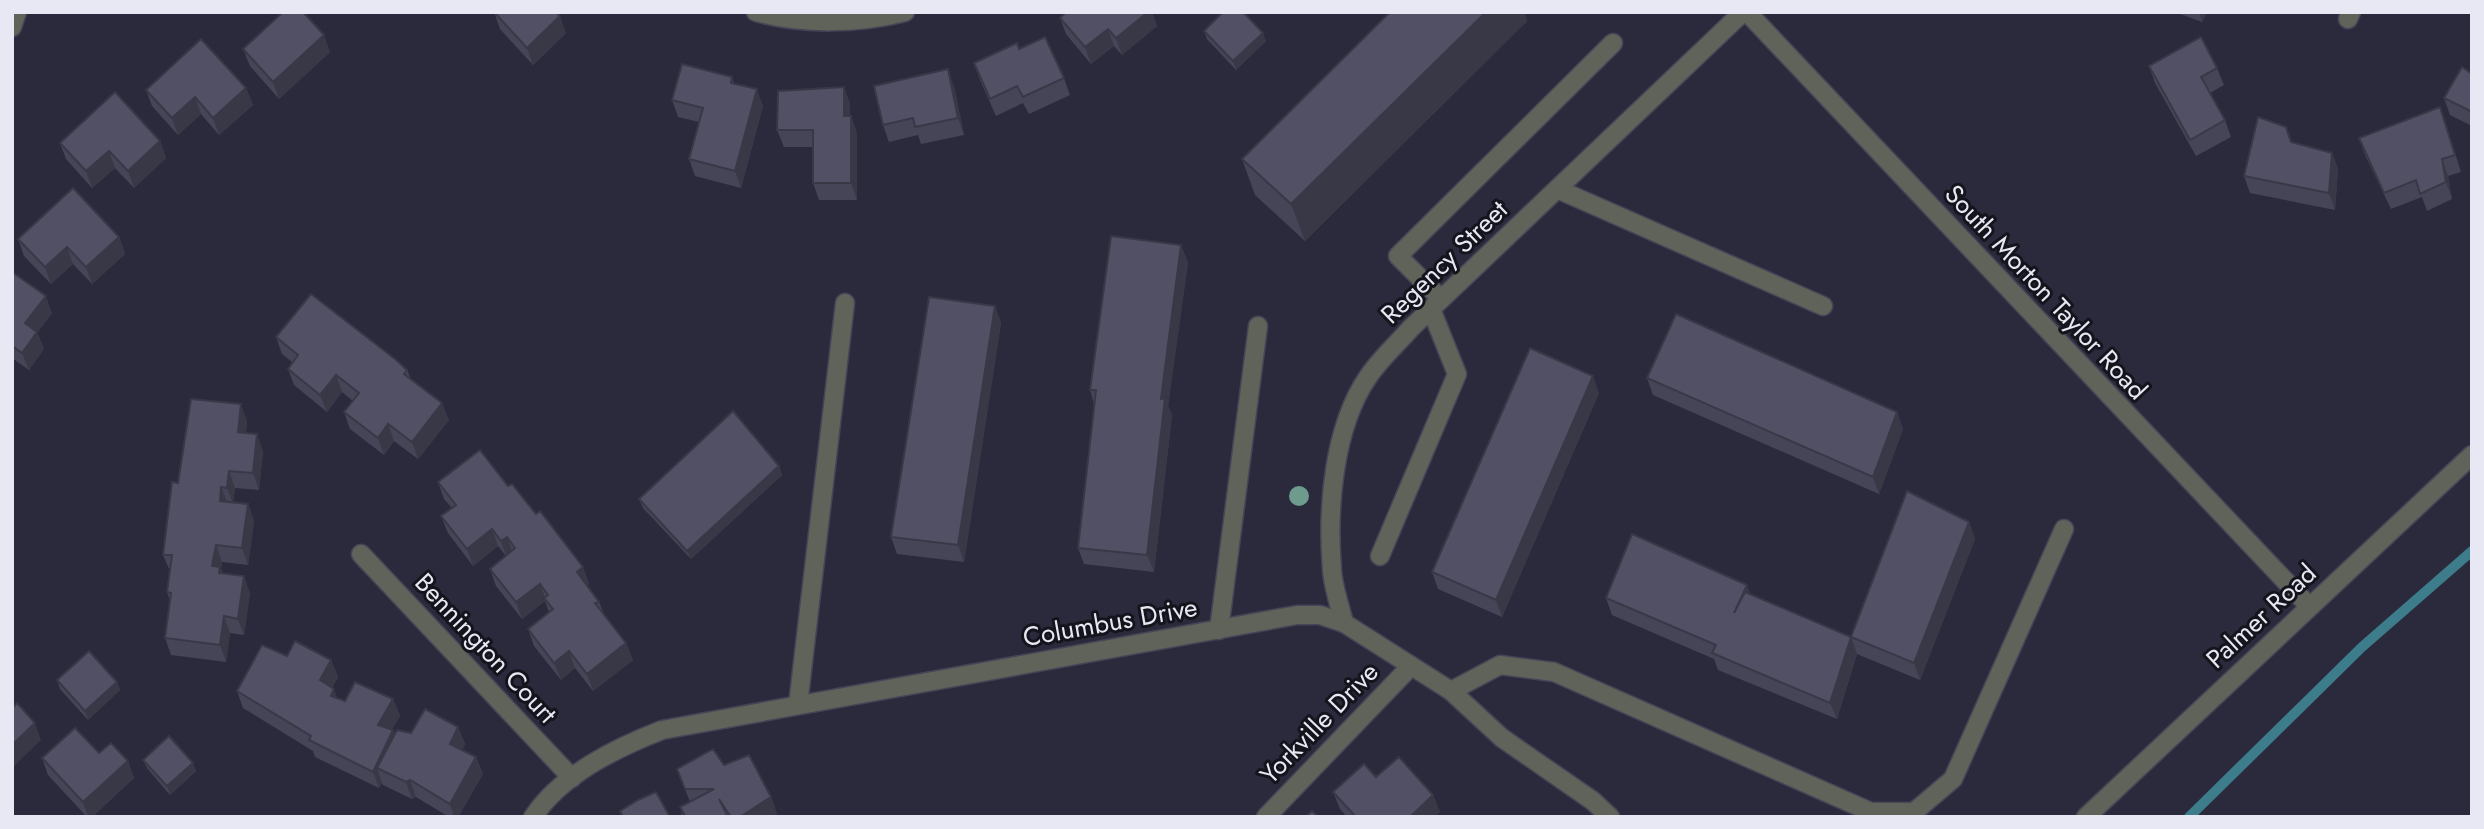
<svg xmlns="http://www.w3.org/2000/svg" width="2484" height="829" font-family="Jost,sans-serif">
<rect width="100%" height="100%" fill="#2b2a3d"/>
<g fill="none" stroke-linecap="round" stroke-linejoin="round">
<polyline stroke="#3c7c8b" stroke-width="10" points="2189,817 2362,647 2472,551"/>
<g stroke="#454557" stroke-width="21">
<g id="service">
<polyline points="1557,189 1823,306"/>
<polyline points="1441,299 1398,256 1613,43"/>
<polyline points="1380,556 1457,374 1431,309"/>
<polyline points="1219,630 1258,326"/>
<polyline points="1451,691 1500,665 1554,672 1871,812 1914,812 1953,779 2064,529"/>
<polyline points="798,705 845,303"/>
</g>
</g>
<g stroke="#454557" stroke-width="21">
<g id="minor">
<path d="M 756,12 C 803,25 858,24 905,12"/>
<polyline points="1747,12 2309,606"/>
<polyline points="2348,19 2351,12"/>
<polyline points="12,27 17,12"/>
<polyline points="361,554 572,778"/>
<path d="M 1344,623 C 1340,606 1333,587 1332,570 C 1327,510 1333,428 1368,377 C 1380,359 1397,344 1411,328 L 1743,12"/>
<path d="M 533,817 C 562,774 616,748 662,730 L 1297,615 L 1320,615 L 1344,623 L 1451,691 L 1502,738 L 1593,801 L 1610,817"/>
<polyline points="1266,817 1411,666"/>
</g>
</g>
<g stroke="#454557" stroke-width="21">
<polyline id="tertiary" points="2086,817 2472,455"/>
</g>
<use href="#service" stroke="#5f6359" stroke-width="18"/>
<use href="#minor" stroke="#5f6359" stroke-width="18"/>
<use href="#tertiary" stroke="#5f6359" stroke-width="18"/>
</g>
<circle fill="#6d9b8e" cx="1299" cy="496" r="10"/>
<g fill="#464557">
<polygon points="494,12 566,33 533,65 500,29"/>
<polygon points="1066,12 1152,12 1157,26 1122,55 1114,46 1091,64 1066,34 1060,18"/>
<polygon points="1390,12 1524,12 1527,21 1305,241 1255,195 1242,159"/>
<polygon points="2175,12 2207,12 2202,22"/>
<polygon points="1204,31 1266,41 1236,70 1207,39"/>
<polygon points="243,49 330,52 279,99 250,66"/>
<polygon points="1019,49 1064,78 1070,95 1029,114 1023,103 996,116 980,80 974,63"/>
<polygon points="2149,66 2217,68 2224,85 2210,93 2225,120 2231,137 2196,156 2155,83"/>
<polygon points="2472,74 2472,126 2450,115 2444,98"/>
<polygon points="732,77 734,84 763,106 741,188 695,176 689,159 699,122 678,117 672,100"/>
<polygon points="954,86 964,135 921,144 918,135 889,142 883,125"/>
<polygon points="844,87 850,104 850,116 857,133 857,200 819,200 813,183 813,147 784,147 777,130"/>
<polygon points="246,88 253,105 219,135 201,114 178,135 152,106 146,90"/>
<polygon points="2446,124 2461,172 2448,176 2452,199 2427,211 2422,197 2391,209 2365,155 2359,138"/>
<polygon points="160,141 166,158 134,188 115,168 92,188 66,159 60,143"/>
<polygon points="2292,142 2332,153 2338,169 2335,210 2250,193 2244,176"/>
<polygon points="119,237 125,254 92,284 73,264 51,284 24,256 18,239"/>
<polygon points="1188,262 1168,406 1172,415 1154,572 1084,564 1078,548 1094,404 1090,390"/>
<polygon points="12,272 52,313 37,332 44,349 29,370 12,358"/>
<polygon points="995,306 1001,323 964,562 897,554 891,537"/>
<polygon points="276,337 407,370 411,379 449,420 418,459 394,441 384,455 350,429 344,412 353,401 342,392 327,412 294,385 288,369 292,362 282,354"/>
<polygon points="1647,378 1897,412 1903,429 1879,494 1653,395"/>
<polygon points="1599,393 1502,617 1438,589 1432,572"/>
<polygon points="247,421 246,433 263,451 259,490 235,488 233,502 248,504 254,521 248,565 222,562 221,569 223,573 250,593 244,635 230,633 226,662 171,655 165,638 170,601 167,592 170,571 163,555 178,483"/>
<polygon points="779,466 782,475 691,559 643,508 639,499"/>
<polygon points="438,482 508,486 536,514 583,567 589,584 587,586 599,602 604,614 626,643 633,660 593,691 575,668 561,680 534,646 528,629 549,612 545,601 522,619 496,586 490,569 506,556 498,546 473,566 448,533 441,516 452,508 444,499"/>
<polygon points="1969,522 1975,539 1920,680 1857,654 1837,719 1718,670 1714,659 1612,615 1606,598 1750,595 1851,637"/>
<polygon points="287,656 331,660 338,677 332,688 337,698 345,701 393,699 400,716 392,729 395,734 411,733 458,727 465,744 462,750 476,757 483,774 458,817 449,817 416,797 412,799 383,785 382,783 379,788 315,757 313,751 243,708 237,691"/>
<polygon points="57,680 117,682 120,690 88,720 60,689"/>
<polygon points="99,753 128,761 134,778 92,817 87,817 48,775 42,758"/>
<polygon points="143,760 196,771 170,795 147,768"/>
<polygon points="724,765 771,797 777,814 773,817 676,817 682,815 680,807 690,802 677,769"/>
<polygon points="1376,777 1433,795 1440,812 1434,817 1347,817 1340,809 1333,792"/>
</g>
<g fill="#393847">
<polygon points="1148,12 1152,12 1157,26 1122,55 1116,38"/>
<polygon points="1486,12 1524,12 1527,21 1305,241 1291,204"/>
<polygon points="2199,12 2207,12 2202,22"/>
<polygon points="560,16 566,33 533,65 527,48"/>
<polygon points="1108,29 1114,46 1091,64 1085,47"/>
<polygon points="1263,33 1266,41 1236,70 1233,61"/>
<polygon points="324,35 330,52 279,99 273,82"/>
<polygon points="948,69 954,86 964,135 958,118"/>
<polygon points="844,87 850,104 850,133 844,116"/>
<polygon points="246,88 253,105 219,135 213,118"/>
<polygon points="757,89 763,106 741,188 735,171"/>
<polygon points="195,97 201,114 178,135 172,118"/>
<polygon points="851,116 857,133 857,200 851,183"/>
<polygon points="160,141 166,158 134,188 128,171"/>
<polygon points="109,151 115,168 92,188 86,171"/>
<polygon points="2332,153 2338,169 2335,210 2329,193"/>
<polygon points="2442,159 2448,176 2452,199 2446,182"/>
<polygon points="119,237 125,254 92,284 86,267"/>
<polygon points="1181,245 1188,262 1168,406 1172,415 1154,572 1147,555 1161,399"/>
<polygon points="67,247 73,264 51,284 45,267"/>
<polygon points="46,296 52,313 32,340 25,323"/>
<polygon points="995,306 1001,323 964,562 958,545"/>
<polygon points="37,332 44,349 29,370 22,353"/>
<polygon points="336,375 342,392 327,412 320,395"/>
<polygon points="1593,376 1599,393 1502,617 1496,600"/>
<polygon points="442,403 449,420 418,459 412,442"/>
<polygon points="241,404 247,421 244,449 238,432"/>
<polygon points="1897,412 1903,429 1879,494 1873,477"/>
<polygon points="388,424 394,441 384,455 378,438"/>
<polygon points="257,434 263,451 259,490 253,473"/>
<polygon points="779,466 782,475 691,559 687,551"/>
<polygon points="229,471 235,488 233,504 227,488"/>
<polygon points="221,487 228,504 220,501"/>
<polygon points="248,504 254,521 248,565 242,548"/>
<polygon points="1969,522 1975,539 1920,680 1914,663"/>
<polygon points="492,529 498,546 473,566 467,549"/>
<polygon points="507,537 513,554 507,558 501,541"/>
<polygon points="216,545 222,562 221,569 227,584 212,566"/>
<polygon points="583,567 589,584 583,589 577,572"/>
<polygon points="244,576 250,593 244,635 238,619"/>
<polygon points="540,584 546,600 544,598 545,601 522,619 516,602"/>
<polygon points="1747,585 1753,602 1734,613"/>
<polygon points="224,616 230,633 226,662 220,645"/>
<polygon points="1851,637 1857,654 1837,719 1830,703"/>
<polygon points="626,643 633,660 593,691 587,674"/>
<polygon points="569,651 575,668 561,680 554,663"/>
<polygon points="331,660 338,677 326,697 320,680"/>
<polygon points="117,682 120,690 88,720 85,711"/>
<polygon points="334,689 340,706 331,696"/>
<polygon points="393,699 400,716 384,742 378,725"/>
<polygon points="35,723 41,740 12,768 12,745"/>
<polygon points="458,727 465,744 457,760 450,744"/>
<polygon points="393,730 399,746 377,768 382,783 379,788 373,772"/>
<polygon points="476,757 483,774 458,817 454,817 450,804"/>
<polygon points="128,761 134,778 92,817 88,817 83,802"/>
<polygon points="193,763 196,771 170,795 167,786"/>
<polygon points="410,780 416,797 412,799 406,782"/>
<polygon points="1433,795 1440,812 1434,817 1410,817"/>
<polygon points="771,797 777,814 773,817 740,817"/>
</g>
<g fill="#515065" stroke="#393847" stroke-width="2">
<polygon points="283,12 303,12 324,35 273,82 243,49"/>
<polygon points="494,12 556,12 560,16 527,48"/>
<polygon points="1066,12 1148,12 1116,38 1108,29 1085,47 1060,18"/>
<polygon points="1223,12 1243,12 1263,33 1233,61 1204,31"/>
<polygon points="1390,12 1486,12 1291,204 1242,159"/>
<polygon points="1045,37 1064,78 1023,97 1017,86 990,99 974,63 1017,43 1019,49"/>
<polygon points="2201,37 2217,68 2201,77 2225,120 2190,140 2149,66"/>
<polygon points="201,39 246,88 213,118 195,97 172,118 146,90"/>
<polygon points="682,64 732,77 731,83 757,89 735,171 689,159 703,108 672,100"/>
<polygon points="2462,67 2472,74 2472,112 2444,98"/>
<polygon points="948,69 958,118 915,127 913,118 883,125 874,86"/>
<polygon points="844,87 844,116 851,116 851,183 813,183 813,130 777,130 778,91"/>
<polygon points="115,92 160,141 128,171 109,151 86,171 60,143"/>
<polygon points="2440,107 2455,155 2442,159 2446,182 2420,194 2416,180 2384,193 2359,138"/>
<polygon points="2258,117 2286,127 2291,142 2332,153 2329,193 2244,176"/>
<polygon points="73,188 119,237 86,267 67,247 45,267 18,239"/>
<polygon points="1111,236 1181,245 1161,399 1165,398 1147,555 1078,548 1096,390 1090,390"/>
<polygon points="12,272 46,296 25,323 37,332 22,353 12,346"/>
<polygon points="311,294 395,359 407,370 404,374 442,403 412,442 388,424 378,438 344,412 359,393 336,375 320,395 288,369 298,355 276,337"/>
<polygon points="929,297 995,306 958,545 891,537"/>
<polygon points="1676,314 1897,412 1873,477 1647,378"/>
<polygon points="1530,348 1593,376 1496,600 1432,572"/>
<polygon points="191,399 241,404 238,432 257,434 253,473 229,471 227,488 221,487 220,501 248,504 242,548 216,545 212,566 220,567 219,573 244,576 238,619 224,616 220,645 165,638 171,593 167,592 172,555 163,555 172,482 178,483"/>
<polygon points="733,411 779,466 687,551 639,499"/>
<polygon points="480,450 508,486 512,484 536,514 540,511 583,567 577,572 599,602 595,603 626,643 587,674 569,651 554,663 528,629 553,609 544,598 548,595 540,584 516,602 490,569 515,548 507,537 501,541 492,529 467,549 441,516 456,505 438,482"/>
<polygon points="1907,491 1969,522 1914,663 1851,637"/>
<polygon points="1632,534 1747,585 1734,613 1745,592 1851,637 1830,703 1712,653 1716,645 1606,598"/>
<polygon points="295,641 331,660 320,680 334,689 331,696 345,701 355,682 393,699 378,725 393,730 373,772 309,740 311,736 237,691 262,645 287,656"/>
<polygon points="89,651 117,682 85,711 57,680"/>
<polygon points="17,703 35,723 12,745 12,708"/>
<polygon points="425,709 458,727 450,744 476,757 450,804 410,780 406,782 377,768 397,730 411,733"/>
<polygon points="75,728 99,753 111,743 128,761 83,802 42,758"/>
<polygon points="169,736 193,763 167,786 143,760"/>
<polygon points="713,749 724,765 749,755 771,797 740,817 731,817 719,799 728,817 676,817 684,814 680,807 714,789 685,789 677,769"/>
<polygon points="1399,757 1433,795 1410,817 1356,817 1333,792 1364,764 1376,777"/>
<polygon points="656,792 670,817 623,817 620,811 638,800"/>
<polygon points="1312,811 1318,817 1306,817"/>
</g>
<g text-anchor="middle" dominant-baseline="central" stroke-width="6" stroke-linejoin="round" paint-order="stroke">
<g font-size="26" fill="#e8e8f4" stroke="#14141c">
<text transform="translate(1444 262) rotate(-44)">Regency Street</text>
<text transform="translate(2046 292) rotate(47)">South Morton Taylor Road</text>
<text transform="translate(2261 616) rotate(-43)">Palmer Road</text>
<text transform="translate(1110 622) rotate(-10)">Columbus Drive</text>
<text transform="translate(486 648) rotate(47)">Bennington Court</text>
<text transform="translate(1319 723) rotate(-46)">Yorkville Drive</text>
</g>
</g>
<rect width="2484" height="829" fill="none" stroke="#e8e8f4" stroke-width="28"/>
</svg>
